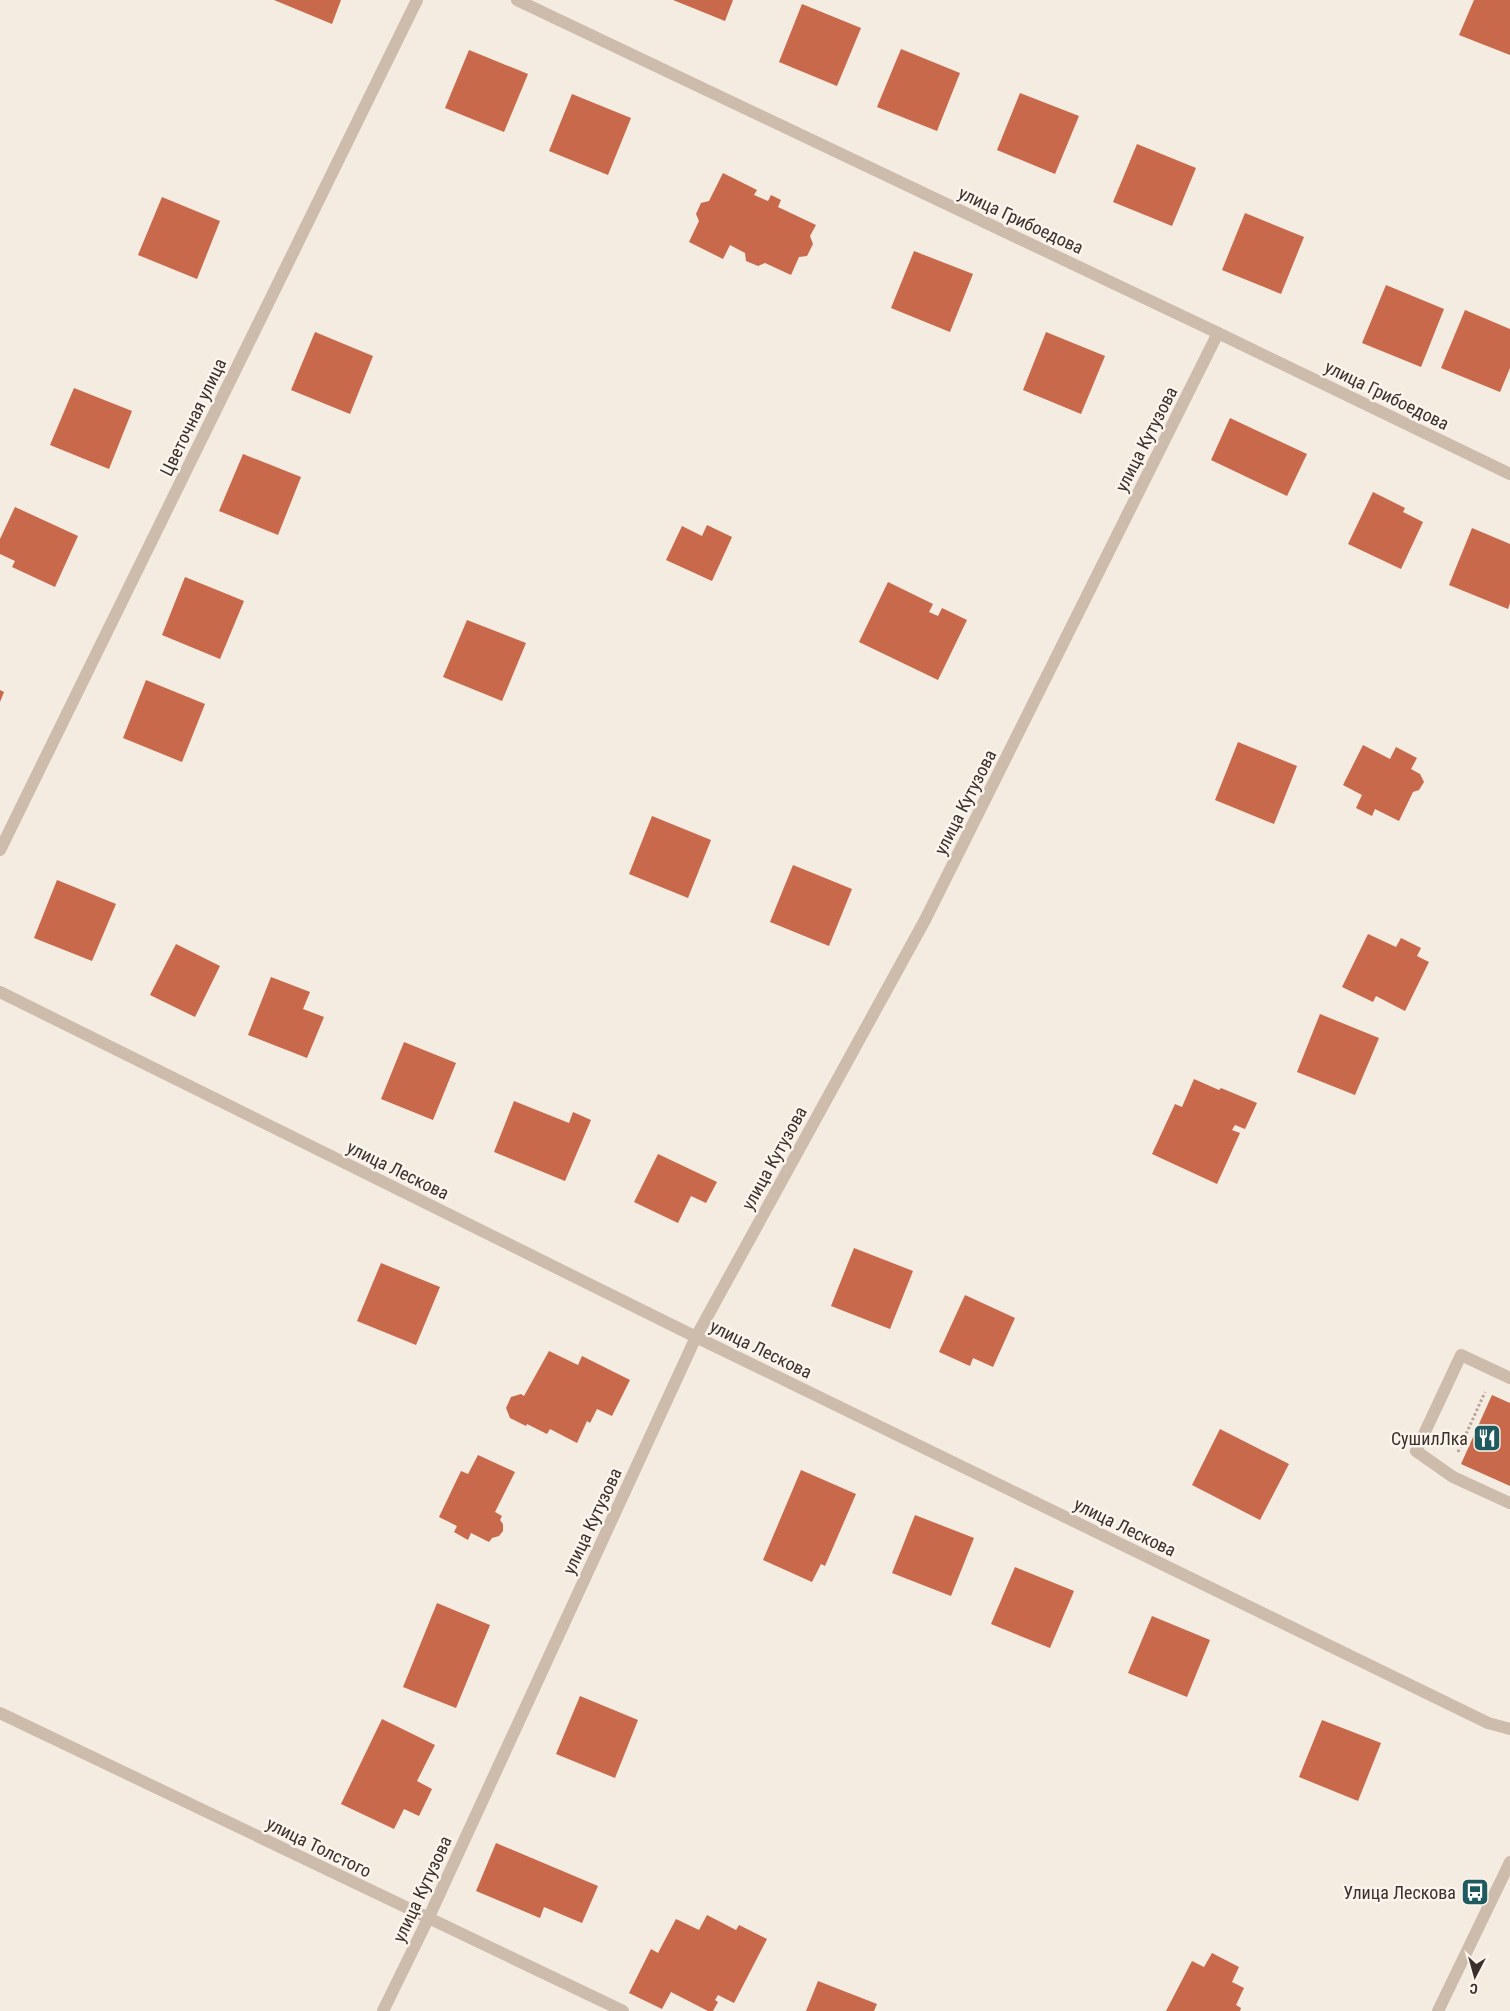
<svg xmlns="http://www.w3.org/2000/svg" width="1510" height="2011" font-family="'Roboto Condensed',sans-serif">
<rect width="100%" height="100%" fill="#f4ebe1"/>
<g fill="#c8694b">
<polygon points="274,0 341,0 332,24"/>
<polygon points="673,0 733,0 725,21"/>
<polygon points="1474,0 1510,0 1510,55 1459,35"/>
<polygon points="802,4 861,28 837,86 779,62"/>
<polygon points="901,49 960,73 937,131 877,107"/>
<polygon points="469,50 528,74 504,132 445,108"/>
<polygon points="1020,93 1079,116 1055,174 997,150"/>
<polygon points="572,94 631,118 608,175 549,151"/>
<polygon points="1137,144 1196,168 1172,226 1113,202"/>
<polygon points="723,173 757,190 754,195 768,201 771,195 781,200 778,207 816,225 810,236 813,244 807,256 799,257 791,275 765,263 758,266 746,261 745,253 730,245 723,259 689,242 699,221 696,214 701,203 709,201"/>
<polygon points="162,197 220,221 197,279 138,255"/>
<polygon points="1245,213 1304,237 1281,294 1222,270"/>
<polygon points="914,251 973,274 950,332 891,308"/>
<polygon points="1386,285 1444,309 1421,367 1362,343"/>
<polygon points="1465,310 1510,329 1510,368 1500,392 1441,368"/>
<polygon points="315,332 373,356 350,414 291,390"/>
<polygon points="1046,332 1105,356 1081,414 1023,390"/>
<polygon points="74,388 132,411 109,469 50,445"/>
<polygon points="1230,418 1307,454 1287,496 1211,460"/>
<polygon points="243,454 301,477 278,535 219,511"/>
<polygon points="1373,492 1405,508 1403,512 1423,522 1401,569 1348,544"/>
<polygon points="15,507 78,536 55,587 12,567 15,561 0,554 0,539"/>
<polygon points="707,525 732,537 712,581 666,560 682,526 702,536"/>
<polygon points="1472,528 1510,544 1510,603 1508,609 1449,585"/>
<polygon points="185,577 244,601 220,659 162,635"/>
<polygon points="888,582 933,604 929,612 938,616 942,608 967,620 938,680 859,642"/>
<polygon points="467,620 526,643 502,701 443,677"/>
<polygon points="146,680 205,704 182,762 123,738"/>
<polygon points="0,690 4,692 0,702"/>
<polygon points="1238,742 1297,766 1274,824 1215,800"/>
<polygon points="1363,745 1390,759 1396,747 1417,758 1411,769 1420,774 1424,782 1419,790 1413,792 1399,821 1375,809 1372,816 1356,808 1362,795 1343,785"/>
<polygon points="652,816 711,840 688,898 629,874"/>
<polygon points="793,865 852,889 829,946 770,922"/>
<polygon points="57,880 116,904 92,961 34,938"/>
<polygon points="1368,934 1396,947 1401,938 1421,948 1417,956 1429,962 1405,1011 1376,996 1373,1002 1342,987"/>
<polygon points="176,944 220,966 195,1017 150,995"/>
<polygon points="271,977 310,992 303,1009 324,1017 307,1058 248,1035"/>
<polygon points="1320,1014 1379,1038 1355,1095 1297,1072"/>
<polygon points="404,1042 456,1063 433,1120 381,1099"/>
<polygon points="1194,1079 1219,1090 1221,1088 1257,1103 1245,1129 1235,1125 1232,1130 1240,1133 1217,1184 1152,1154 1175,1104 1182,1107"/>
<polygon points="514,1101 569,1123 573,1112 591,1120 565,1181 494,1152"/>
<polygon points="658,1154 717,1182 706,1203 691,1196 678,1223 634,1202"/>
<polygon points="854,1248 913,1271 890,1329 831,1306"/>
<polygon points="381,1263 440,1287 416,1345 357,1321"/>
<polygon points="965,1295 1015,1318 993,1367 973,1358 970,1366 939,1352"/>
<polygon points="549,1351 578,1365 582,1356 630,1380 612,1416 597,1409 590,1423 587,1421 577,1443 550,1429 547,1434 527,1424 526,1426 510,1418 506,1408 511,1397 521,1394 524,1396"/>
<polygon points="1492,1395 1510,1403 1510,1486 1461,1464"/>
<polygon points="1220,1429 1289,1464 1260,1520 1192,1485"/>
<polygon points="478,1455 515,1472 495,1512 502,1516 500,1520 503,1524 503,1531 499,1536 492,1538 489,1542 471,1533 468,1540 454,1532 457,1526 439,1517 461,1471 468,1474"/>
<polygon points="801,1470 856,1494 825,1566 821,1564 812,1582 763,1560"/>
<polygon points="915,1515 974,1538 951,1596 892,1573"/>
<polygon points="1015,1567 1074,1591 1050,1648 991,1624"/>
<polygon points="437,1603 490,1625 456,1708 403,1687"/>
<polygon points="1152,1616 1210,1640 1187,1697 1128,1673"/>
<polygon points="580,1696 638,1720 615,1778 556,1754"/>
<polygon points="382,1719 435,1745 417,1781 432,1789 419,1816 404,1809 394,1829 341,1804"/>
<polygon points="1322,1720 1381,1743 1358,1801 1299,1777"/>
<polygon points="496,1843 598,1886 582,1923 544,1907 540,1918 476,1891"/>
<polygon points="707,1915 736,1930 739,1925 767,1939 734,2003 718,1995 715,2000 718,2002 713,2011 708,2011 671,1992 662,2009 629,1993 651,1949 658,1953 676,1919 699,1930"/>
<polygon points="1212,1953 1239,1967 1232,1982 1244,1988 1236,2005 1241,2008 1240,2011 1166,2011 1192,1961 1204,1967"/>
<polygon points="818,1981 877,2004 874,2011 806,2011"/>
</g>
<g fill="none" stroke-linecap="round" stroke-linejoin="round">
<polyline stroke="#b9a596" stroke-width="3" stroke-dasharray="2.5 2.5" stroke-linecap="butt" points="1458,1452 1485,1392"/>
<g stroke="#cdbbac" stroke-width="12">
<polyline points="517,0 1218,333 1510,474"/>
<polyline points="0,850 417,0"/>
<polyline points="0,992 696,1337 1488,1723 1510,1729"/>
<polyline points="1510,1378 1461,1355 1416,1451 1453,1477 1510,1503"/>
<polyline points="0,1713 623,2011"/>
<polyline points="383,2011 428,1919 696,1337 925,920 1218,333"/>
<polyline points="1438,2011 1510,1862"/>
</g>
</g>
<defs>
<g id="restaurant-square" transform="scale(1.4375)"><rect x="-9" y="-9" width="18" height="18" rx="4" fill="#1f5a5e" stroke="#fbf5ee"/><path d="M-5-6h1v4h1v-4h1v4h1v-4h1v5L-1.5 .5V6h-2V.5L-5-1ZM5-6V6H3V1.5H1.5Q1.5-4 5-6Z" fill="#fff"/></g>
<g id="bus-square" transform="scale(1.4375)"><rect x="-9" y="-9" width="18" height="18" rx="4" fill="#1f5a5e" stroke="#fbf5ee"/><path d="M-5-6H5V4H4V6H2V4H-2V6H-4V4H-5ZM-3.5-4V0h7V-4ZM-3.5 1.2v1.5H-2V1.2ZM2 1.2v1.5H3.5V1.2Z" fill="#fff"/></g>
</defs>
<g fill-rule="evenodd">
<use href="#restaurant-square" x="1487" y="1438"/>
<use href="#bus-square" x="1475" y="1892"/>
</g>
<g text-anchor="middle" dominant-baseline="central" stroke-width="5" stroke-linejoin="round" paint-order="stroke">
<g font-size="18" fill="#3b302b" stroke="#fbf5ee">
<text transform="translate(1021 220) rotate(25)">улица Грибоедова</text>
<text transform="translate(1387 395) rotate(26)">улица Грибоедова</text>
<text transform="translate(193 417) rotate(-64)">Цветочная улица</text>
<text transform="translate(1146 439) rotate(-63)">улица Кутузова</text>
<text transform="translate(965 802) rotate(-63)">улица Кутузова</text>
<text transform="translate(774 1158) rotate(-61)">улица Кутузова</text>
<text transform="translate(398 1170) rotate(26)">улица Лескова</text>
<text transform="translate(761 1349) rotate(26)">улица Лескова</text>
<text transform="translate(592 1521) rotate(-65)">улица Кутузова</text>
<text transform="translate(1125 1527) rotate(26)">улица Лескова</text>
<text transform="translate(319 1847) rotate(26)">улица Толстого</text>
<text transform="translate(422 1889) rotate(-65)">улица Кутузова</text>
</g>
<g font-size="18" fill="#3b302b" stroke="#fbf5ee" text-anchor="end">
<text x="1468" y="1438">СушилЛка</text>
<text x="1456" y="1892">Улица Лескова</text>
</g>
</g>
<g transform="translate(1475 1976) rotate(186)" stroke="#fbf5ee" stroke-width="4" paint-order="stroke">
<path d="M0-4L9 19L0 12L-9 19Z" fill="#3b302b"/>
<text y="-8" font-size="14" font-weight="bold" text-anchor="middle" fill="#3b302b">С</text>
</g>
</svg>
